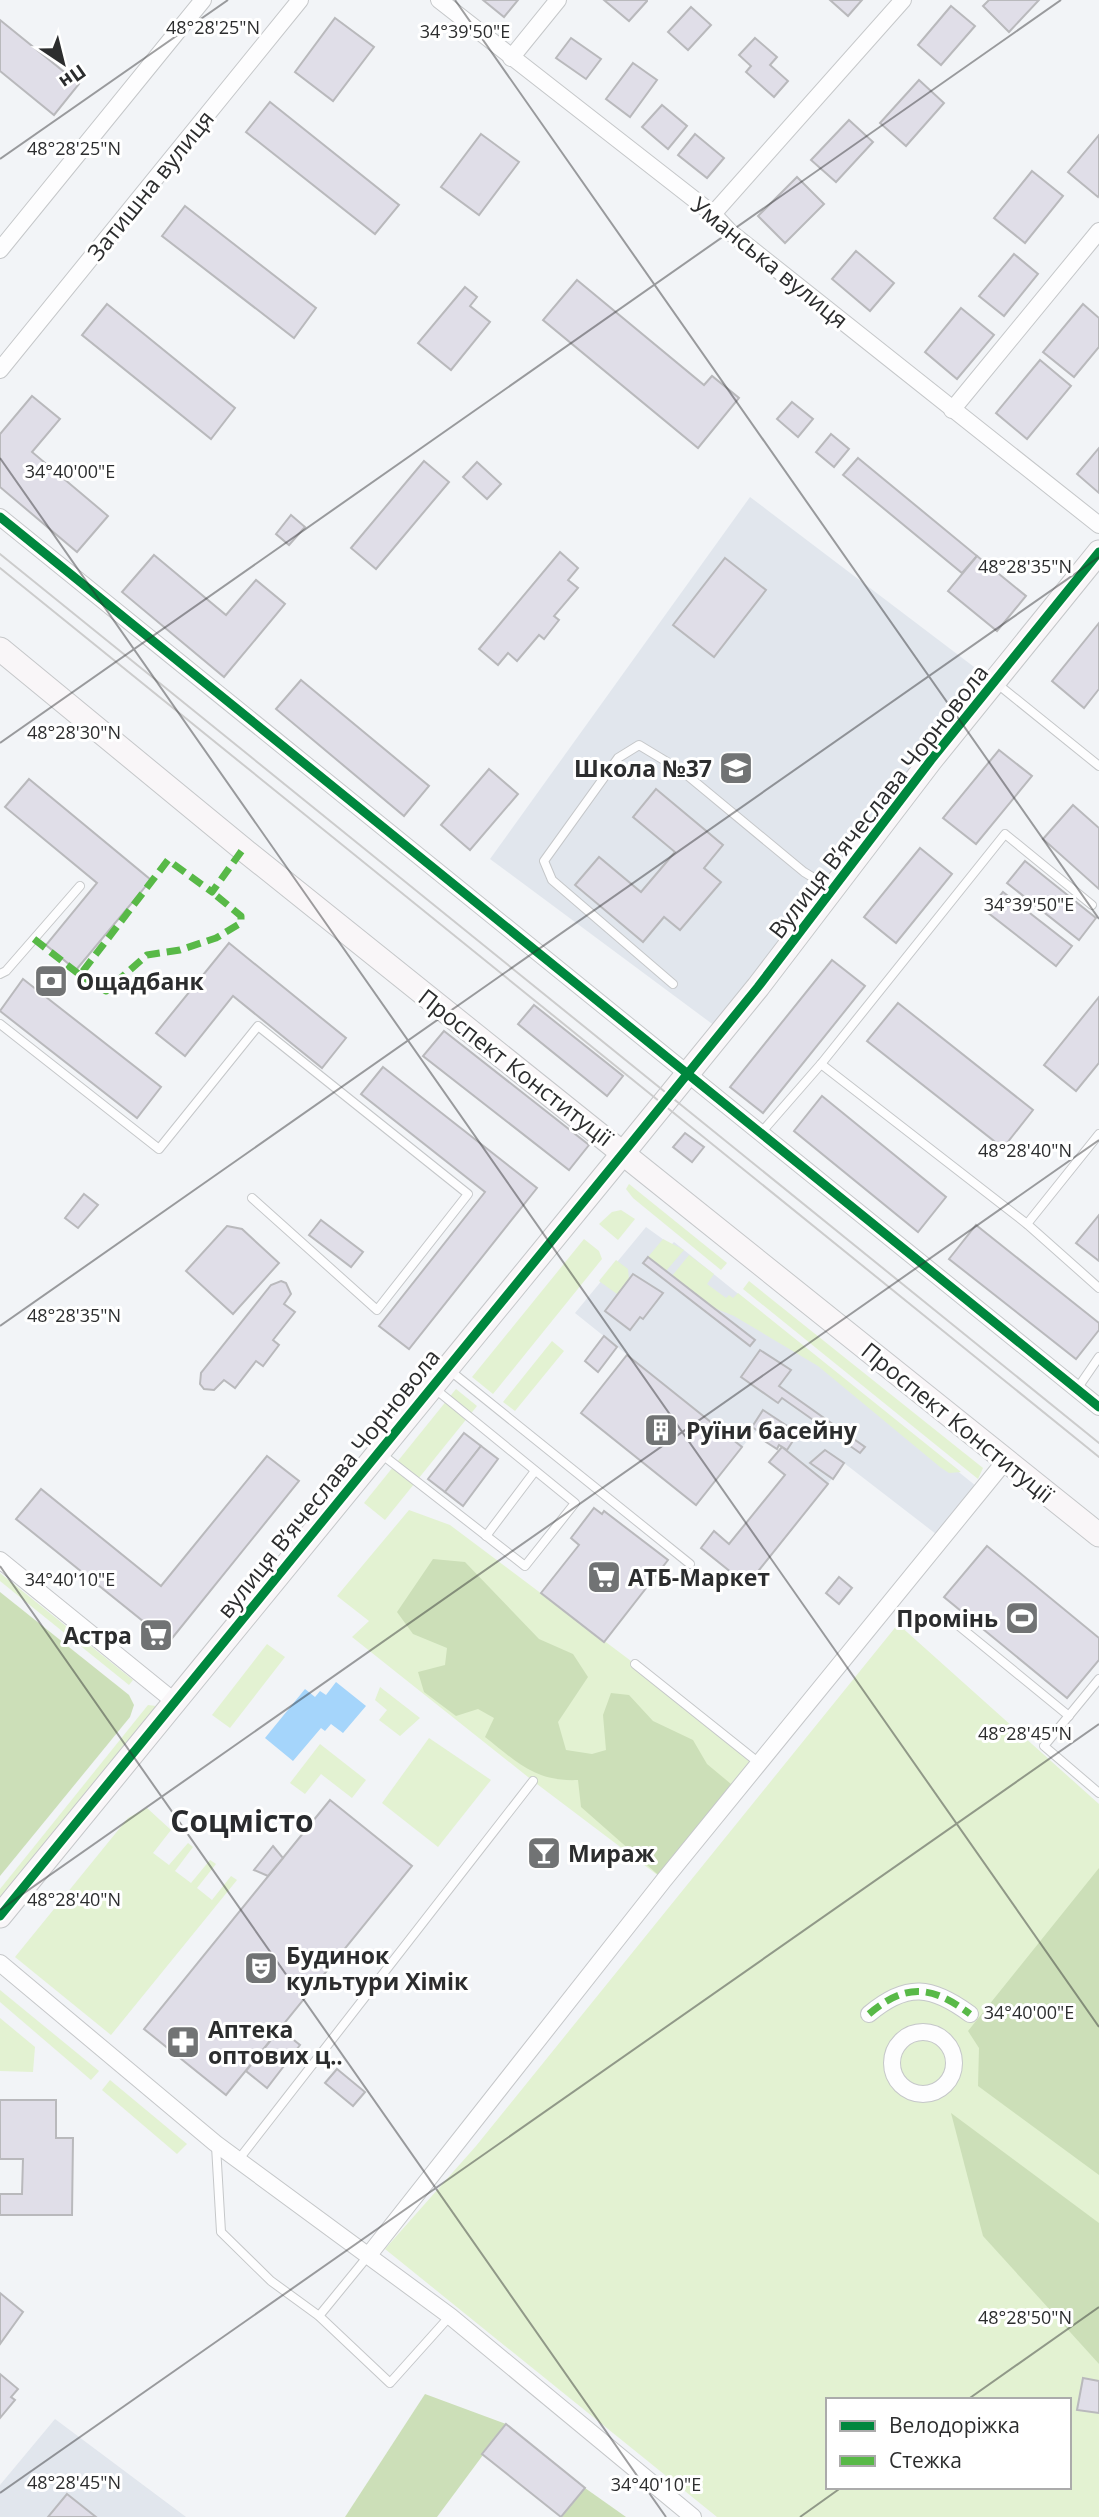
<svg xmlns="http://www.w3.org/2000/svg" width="1099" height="2517" font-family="'Open Sans',sans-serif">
<rect width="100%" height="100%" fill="#f2f4f7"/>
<g fill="#e1e6ed">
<polygon points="750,497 986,676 719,1029 490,859"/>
<polygon points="646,1227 671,1245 674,1242 976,1486 936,1534 844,1463 828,1484 759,1428 742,1447 575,1313"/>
<polygon points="55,2419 186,2517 0,2517 0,2485"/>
</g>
<g fill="#e3f2d2" fill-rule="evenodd">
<polygon points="629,1184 727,1263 721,1270 633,1198 626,1189"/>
<polygon points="621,1210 635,1219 618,1240 599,1224 612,1212"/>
<polygon points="584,1239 599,1251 602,1259 493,1394 472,1377"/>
<polygon points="663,1239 684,1250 666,1271 648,1257"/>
<polygon points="689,1255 714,1274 707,1284 726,1298 729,1295 733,1298 738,1293 961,1472 949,1473 940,1467 818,1366 734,1316 712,1307 672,1276"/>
<polygon points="616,1260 628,1269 629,1280 617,1294 599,1281"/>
<polygon points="749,1281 983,1468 978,1479 743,1289"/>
<polygon points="552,1341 564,1351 515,1411 503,1402"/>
<polygon points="456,1389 477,1406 385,1520 364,1503"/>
<polygon points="409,1510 450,1525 635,1664 759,1763 664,1880 533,1781 352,1637 369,1621 337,1596"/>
<polygon points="0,1573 133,1680 129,1685 0,1581"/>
<path d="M 898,1624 L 1099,1804 L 1099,2517 L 717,2517 L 385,2249 L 476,2146 ZM 828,2400 L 1069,2400 L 1069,2487 L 828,2487 Z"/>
<polygon points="267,1644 285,1657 230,1728 212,1715"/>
<polygon points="380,1687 420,1718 400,1736 379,1720 387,1710 375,1700"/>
<polygon points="148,1705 156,1706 156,1710 0,1903 0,1889"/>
<polygon points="429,1738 491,1780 438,1847 382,1803"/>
<polygon points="320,1744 366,1780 352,1798 321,1774 305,1794 290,1783"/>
<polygon points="147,1808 171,1830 153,1853 169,1865 188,1843 193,1847 175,1871 191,1883 210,1860 216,1864 197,1888 212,1900 231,1876 237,1880 111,2035 15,1957 128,1818"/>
<polygon points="0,1990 99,2071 91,2080 0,2002"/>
<polygon points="0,2018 35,2047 33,2072 0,2071"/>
<polygon points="110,2080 187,2144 177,2154 102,2090"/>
</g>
<g fill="#ccdfb8">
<path d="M 433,1559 L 465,1562 L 539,1639 L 573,1654 L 588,1677 L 558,1722 L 566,1750 L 592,1754 L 606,1750 L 603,1715 L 611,1693 L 629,1695 L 653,1721 L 693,1740 L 707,1764 L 737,1789 L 664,1880 L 581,1807 L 578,1780 C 535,1782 517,1762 485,1737 L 494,1718 L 478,1709 L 456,1716 L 424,1692 L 418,1672 L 445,1665 L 447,1648 L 413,1634 L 397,1612 Z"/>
<polygon points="0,1592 129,1695 134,1705 130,1717 0,1876"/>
<polygon points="1099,1868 1099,2175 978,2086 979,2048 968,2031"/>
<polygon points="951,2113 1099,2223 1099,2364 983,2236"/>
<polygon points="425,2394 506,2424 437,2517 345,2517"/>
<polygon points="585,2488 626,2517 562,2517"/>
</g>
<polygon fill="#a5d5fb" points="336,1682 366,1706 343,1733 331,1724 325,1731 321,1728 293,1761 265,1738 305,1689 315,1697 320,1691 326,1695"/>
<g fill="#e0dee8" stroke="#b9b9bc" stroke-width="2">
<polygon points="483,0 518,0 504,17"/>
<polygon points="604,0 647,0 647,1 629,21"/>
<polygon points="830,0 862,0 848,16"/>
<polygon points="989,0 1039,0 1009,32 983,6"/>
<polygon points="951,6 975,26 941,65 918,45"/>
<polygon points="691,7 711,25 688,50 668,32"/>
<polygon points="335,18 374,47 333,101 295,72"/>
<polygon points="0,20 79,84 54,115 0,71"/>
<polygon points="571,38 601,59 586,79 556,58"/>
<polygon points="755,38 777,57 770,65 788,81 774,97 746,72 751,66 739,55"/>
<polygon points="633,63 657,80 630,117 606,99"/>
<polygon points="919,80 944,103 906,146 880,123"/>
<polygon points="270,102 399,205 375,234 246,132"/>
<polygon points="662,105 687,126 668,149 642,127"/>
<polygon points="849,120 873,142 836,182 811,160"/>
<polygon points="481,134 519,162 479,215 441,187"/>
<polygon points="695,134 724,158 707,178 678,155"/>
<polygon points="1099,135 1099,195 1098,197 1068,172"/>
<polygon points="1032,171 1063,196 1025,243 994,218"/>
<polygon points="797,177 824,204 785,243 758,216"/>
<polygon points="185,206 316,308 294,338 162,236"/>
<polygon points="856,251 894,283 870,311 832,279"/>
<polygon points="1014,254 1038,274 1004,316 979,296"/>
<polygon points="577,280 704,385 712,376 739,398 698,448 543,320"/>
<polygon points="465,287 477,297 470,306 490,322 451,370 418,343"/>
<polygon points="107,304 235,408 211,439 82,335"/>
<polygon points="1083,304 1099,318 1099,347 1074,377 1043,352"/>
<polygon points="961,308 994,335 957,379 925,352"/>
<polygon points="1040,360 1071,386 1027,439 996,413"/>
<polygon points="32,396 60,419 32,452 108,516 77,552 0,487 0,434"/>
<polygon points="792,402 813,419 798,437 777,419"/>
<polygon points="831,434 849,449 834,467 816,452"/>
<polygon points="1099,448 1099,493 1077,474"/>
<polygon points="858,458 977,556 962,573 843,475"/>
<polygon points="424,461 449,482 376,569 351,548"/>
<polygon points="477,462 501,484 487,499 463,477"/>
<polygon points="291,515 305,527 289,545 276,534"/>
<polygon points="560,552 578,568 568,580 578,588 554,616 559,620 544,639 539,635 517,661 508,653 498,665 479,649"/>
<polygon points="154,555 226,615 256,580 285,604 224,677 122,592"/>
<polygon points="977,556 1026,596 997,631 948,591"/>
<polygon points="725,558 766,590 714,657 673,625"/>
<polygon points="1099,623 1099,689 1084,708 1052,681"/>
<polygon points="301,680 429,786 404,816 276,709"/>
<polygon points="999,750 1032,776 976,844 943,818"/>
<polygon points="489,769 518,794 470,850 441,825"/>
<polygon points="29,779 151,880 76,970 46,945 97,883 5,807"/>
<polygon points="656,789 723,845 704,868 721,882 680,930 664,917 643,942 575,885 599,857 641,892 675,852 633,817"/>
<polygon points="1073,805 1099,828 1099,889 1043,839"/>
<polygon points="920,848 952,874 896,943 864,917"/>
<polygon points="1025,861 1096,918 1079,940 1007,883"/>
<polygon points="1003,892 1072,946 1056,966 987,912"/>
<polygon points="229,943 346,1038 322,1068 233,996 185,1056 156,1033"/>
<polygon points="832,960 865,986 763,1113 730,1087"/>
<polygon points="23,979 161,1087 137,1118 0,1011"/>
<polygon points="1099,997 1099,1063 1076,1091 1044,1065"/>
<polygon points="898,1003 1033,1110 1003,1148 867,1041"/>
<polygon points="534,1005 623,1076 607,1096 518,1024"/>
<polygon points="444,1031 589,1145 569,1170 423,1056"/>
<polygon points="383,1067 537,1188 409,1349 379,1326 485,1192 361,1094"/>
<polygon points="822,1096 946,1197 918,1232 794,1131"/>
<polygon points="685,1133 704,1147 692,1162 673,1147"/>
<polygon points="84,1194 98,1205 78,1228 65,1218"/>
<polygon points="1099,1215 1099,1261 1076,1243"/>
<polygon points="321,1220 363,1252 351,1267 309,1235"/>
<polygon points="976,1225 1099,1323 1099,1330 1076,1359 949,1259"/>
<polygon points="227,1226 242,1229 279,1263 233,1314 186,1271"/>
<polygon points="648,1257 755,1340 750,1346 643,1263"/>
<polygon points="633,1274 663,1293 643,1319 640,1317 630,1330 605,1311"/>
<polygon points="281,1281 286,1283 291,1294 284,1304 295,1312 273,1340 279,1345 263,1366 256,1361 235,1388 224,1380 214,1390 204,1389 200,1384 201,1373 271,1285"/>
<polygon points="604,1336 617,1347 598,1372 585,1361"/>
<polygon points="760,1350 791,1370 779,1386 865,1447 860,1453 782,1398 778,1403 741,1377"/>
<polygon points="627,1355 742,1447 696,1505 581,1413"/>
<polygon points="763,1410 798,1433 787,1450 779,1445 777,1449 763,1440 766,1436 752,1427"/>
<polygon points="464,1433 481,1446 445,1492 428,1479"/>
<polygon points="481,1446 498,1459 463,1506 445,1492"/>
<polygon points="782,1447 828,1484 747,1585 701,1548 714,1531 729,1544 785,1475 769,1462"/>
<polygon points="825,1450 844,1463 833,1479 810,1463"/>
<polygon points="267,1456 299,1481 169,1642 16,1519 41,1489 161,1586"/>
<polygon points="594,1508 602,1514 604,1511 668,1560 604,1642 541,1593 579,1545 571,1538"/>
<polygon points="987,1546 1099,1638 1099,1660 1067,1698 944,1597"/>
<polygon points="839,1577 852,1588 839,1604 826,1593"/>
<polygon points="330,1800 412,1866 226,2095 144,2029"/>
<polygon points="273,1846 283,1858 268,1876 254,1870"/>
<polygon points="280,2029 300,2045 267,2088 246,2071"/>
<polygon points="337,2069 365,2092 353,2106 325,2083"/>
<polygon points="0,2100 56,2100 56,2138 73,2138 72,2215 0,2215 0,2194 22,2194 23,2159 0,2159"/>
<polygon points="0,2293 23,2312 0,2344"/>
<polygon points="0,2374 18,2389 11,2397 15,2400 0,2418"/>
<polygon points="1083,2378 1099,2381 1099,2413 1077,2410"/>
<polygon points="506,2424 585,2488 561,2517 482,2454"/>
<polygon points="67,2494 96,2517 48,2517"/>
</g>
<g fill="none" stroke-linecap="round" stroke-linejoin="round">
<g stroke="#c5c7c9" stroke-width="10">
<g id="lane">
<polyline points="995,682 1099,766"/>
<polyline points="0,974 6,971 80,886"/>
<polyline points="673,984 552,880 544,861 618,758 639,745 682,771 804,872 830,888"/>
<polyline points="0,1024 159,1149 258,1026 468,1194 377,1310 252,1198"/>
<polyline points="821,1064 1027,1224 1099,1288"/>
<polyline points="760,1134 821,1064 1005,834 1092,905"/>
<polyline points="1027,1224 1099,1134"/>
<polyline points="448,1369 690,1564"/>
<polyline points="1077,1389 1099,1357"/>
<polyline points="380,1453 525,1566 575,1503 434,1388"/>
<polyline points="486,1536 535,1471"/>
<polyline points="948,1617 1069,1716"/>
<polyline points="635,1664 759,1763"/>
<polyline points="1099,1679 1044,1746 1099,1793"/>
<polyline points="216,2146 221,2232 271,2281 319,2316 390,2383 450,2316"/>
<polyline points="239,2159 533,1781"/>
<polyline points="319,2316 368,2256"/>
</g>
</g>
<g stroke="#c5c7c9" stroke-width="18">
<g id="street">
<polyline points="439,0 713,214 730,232 1099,525"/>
<polyline points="511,58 558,0"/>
<polyline points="713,214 903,0"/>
<polyline points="0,250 203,0"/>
<polyline points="0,370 300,0"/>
<polyline points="952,410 1099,231"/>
<polyline points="0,517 1099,1407"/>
<polyline points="0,1560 175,1702"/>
<polyline points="0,1963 215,2143 450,2316 693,2517"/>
<path d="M 869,2014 C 907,1982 932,1986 970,2014"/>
<circle cx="923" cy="2063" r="31"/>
<polyline points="368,2256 664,1880 1006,1460"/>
</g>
</g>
<g stroke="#c5c7c9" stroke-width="25">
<g id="secondary">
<polyline points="0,649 243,849 1099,1535"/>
<polyline points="0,1916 624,1152 758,987 931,760 1099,552"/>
</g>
</g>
<use href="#lane" stroke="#fdfdfe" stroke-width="8"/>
<use href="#street" stroke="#fdfdfe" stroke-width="16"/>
<use href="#secondary" stroke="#f9f6f8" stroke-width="23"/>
<g stroke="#ccc" stroke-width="2">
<polyline points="0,554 1099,1443"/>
<polyline points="0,568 1099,1457"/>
</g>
<g stroke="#58b947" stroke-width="7" stroke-dasharray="14 7" stroke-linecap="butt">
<polyline points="34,939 80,975 168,860 212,892 243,849"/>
<polyline points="80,975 106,991 147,955 180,950 216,938 241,923 241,916 212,892"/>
<path d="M 869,2014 C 907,1982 932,1986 970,2014"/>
</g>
<g stroke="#fff" stroke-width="13">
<g id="cycleway">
<polyline points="0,517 1099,1407"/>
<polyline points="0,1916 624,1152 758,987 931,760 1099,552"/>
</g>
</g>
<use href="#cycleway" stroke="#00873e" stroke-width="9"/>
</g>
<path fill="none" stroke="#2c2d2e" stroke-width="2" stroke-opacity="0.45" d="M 455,0 L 1099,919M 0,159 L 228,0M 0,458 L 1099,2027M 0,743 L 1061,0M 0,1326 L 1099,557M 0,1566 L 666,2517M 0,1910 L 1099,1140M 967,2400 L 1099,2307M 0,2493 L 1099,1724M 800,2517 L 842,2487"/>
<defs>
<g id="school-square" transform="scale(1.75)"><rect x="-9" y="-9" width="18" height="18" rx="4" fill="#717374" stroke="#fff"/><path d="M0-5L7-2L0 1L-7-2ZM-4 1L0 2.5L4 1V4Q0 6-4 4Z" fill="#fff"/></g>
<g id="bank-square" transform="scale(1.75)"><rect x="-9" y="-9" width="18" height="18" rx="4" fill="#717374" stroke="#fff"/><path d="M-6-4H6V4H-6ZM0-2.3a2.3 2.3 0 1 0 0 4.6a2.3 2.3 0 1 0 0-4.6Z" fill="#fff"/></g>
<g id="building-square" transform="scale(1.75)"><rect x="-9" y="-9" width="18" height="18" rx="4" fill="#717374" stroke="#fff"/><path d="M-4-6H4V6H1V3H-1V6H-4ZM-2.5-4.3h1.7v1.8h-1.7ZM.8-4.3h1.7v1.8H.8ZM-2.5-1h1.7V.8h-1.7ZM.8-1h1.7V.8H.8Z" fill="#fff"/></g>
<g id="supermarket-square" transform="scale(1.75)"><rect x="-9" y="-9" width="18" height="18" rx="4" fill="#717374" stroke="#fff"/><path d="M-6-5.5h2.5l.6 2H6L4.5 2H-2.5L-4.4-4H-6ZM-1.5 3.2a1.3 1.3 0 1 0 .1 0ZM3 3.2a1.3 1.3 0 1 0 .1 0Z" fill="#fff"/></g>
<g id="stadium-square" transform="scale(1.75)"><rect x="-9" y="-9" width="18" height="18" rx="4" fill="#717374" stroke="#fff"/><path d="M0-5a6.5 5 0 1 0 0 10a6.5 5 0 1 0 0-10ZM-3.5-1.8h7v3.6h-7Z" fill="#fff"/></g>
<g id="bar-square" transform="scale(1.75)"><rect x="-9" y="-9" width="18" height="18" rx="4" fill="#717374" stroke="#fff"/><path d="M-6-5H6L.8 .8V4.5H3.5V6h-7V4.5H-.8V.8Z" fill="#fff"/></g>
<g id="theatre-square" transform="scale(1.75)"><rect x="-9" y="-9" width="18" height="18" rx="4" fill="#717374" stroke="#fff"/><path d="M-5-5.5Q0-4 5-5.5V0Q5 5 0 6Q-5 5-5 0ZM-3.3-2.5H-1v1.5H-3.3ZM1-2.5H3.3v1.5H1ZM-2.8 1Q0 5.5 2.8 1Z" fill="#fff"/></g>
<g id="pharmacy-square" transform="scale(1.75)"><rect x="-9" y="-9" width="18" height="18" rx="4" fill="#717374" stroke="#fff"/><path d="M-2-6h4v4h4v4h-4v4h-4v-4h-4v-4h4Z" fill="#fff"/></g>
</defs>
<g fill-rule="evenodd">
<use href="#school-square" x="736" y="768"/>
<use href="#bank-square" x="51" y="981"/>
<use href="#building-square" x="661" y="1430"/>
<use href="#supermarket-square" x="604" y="1577"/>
<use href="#stadium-square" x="1022" y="1618"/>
<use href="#supermarket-square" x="156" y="1635"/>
<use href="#bar-square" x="544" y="1853"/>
<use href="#theatre-square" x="261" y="1968"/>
<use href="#pharmacy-square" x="183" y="2042"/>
</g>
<g text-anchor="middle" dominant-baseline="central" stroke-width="6" stroke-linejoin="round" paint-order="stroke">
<g font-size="23" fill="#2c2d2e" stroke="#fff">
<text transform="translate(150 185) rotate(-51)">Затишна вулиця</text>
<text transform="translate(770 262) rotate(39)">Уманська вулиця</text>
<text transform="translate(878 801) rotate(-52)">Вулиця Вʼячеслава Чорновола</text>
<text transform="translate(516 1067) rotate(38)">Проспект Конституції</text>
<text transform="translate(958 1422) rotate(39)">Проспект Конституції</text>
<text transform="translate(328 1483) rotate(-51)">вулиця Вʼячеслава Чорновола</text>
</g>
<g font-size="23" font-weight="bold" fill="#2c2d2e" stroke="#fff" text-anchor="start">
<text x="712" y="768" text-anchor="end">Школа №37</text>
<text x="76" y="981">Ощадбанк</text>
<text x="686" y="1430">Руїни басейну</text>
<text x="628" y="1577">АТБ-Маркет</text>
<text x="998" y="1618" text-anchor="end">Промінь</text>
<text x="132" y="1635" text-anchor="end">Астра</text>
<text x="568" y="1853">Мираж</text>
<text x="286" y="1955">Будинок<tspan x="286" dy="26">культури Хімік</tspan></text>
<text x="208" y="2029">Аптека<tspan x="208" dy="26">оптових ц‥</tspan></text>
</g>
<g font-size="30" font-weight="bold" fill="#292b2e" stroke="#fff">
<text x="242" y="1820">Соцмісто</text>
</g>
</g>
<g font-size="18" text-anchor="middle" fill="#2c2d2e" stroke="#fff" stroke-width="6" stroke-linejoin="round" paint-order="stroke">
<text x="213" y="34">48°28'25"N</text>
<text x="465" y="38">34°39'50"E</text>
<text x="74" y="155">48°28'25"N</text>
<text x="70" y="478">34°40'00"E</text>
<text x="1025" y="573">48°28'35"N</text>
<text x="74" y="739">48°28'30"N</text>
<text x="1029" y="911">34°39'50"E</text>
<text x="1025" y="1157">48°28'40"N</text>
<text x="74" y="1322">48°28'35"N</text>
<text x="70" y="1586">34°40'10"E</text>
<text x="1025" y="1740">48°28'45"N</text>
<text x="74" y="1906">48°28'40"N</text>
<text x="1029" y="2019">34°40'00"E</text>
<text x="1025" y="2324">48°28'50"N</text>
<text x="74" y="2489">48°28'45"N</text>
<text x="656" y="2491">34°40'10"E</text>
</g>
<rect x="826" y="2398" width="245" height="91" fill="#ffffff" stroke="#ababab" stroke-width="2"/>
<rect x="840" y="2421" width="35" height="10" fill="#00873e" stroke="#ababab" stroke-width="2"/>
<text x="889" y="2433" font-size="21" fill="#2c2d2e">Велодоріжка</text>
<rect x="840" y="2456" width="35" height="10" fill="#58b947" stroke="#ababab" stroke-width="2"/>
<text x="889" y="2468" font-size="21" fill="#2c2d2e">Стежка</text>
<g transform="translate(63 63) rotate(145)" stroke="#ffffff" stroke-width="5" paint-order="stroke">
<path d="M0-5L12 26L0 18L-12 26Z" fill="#2c2d2e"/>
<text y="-10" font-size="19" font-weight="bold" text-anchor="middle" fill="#2c2d2e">Пн</text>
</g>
</svg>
